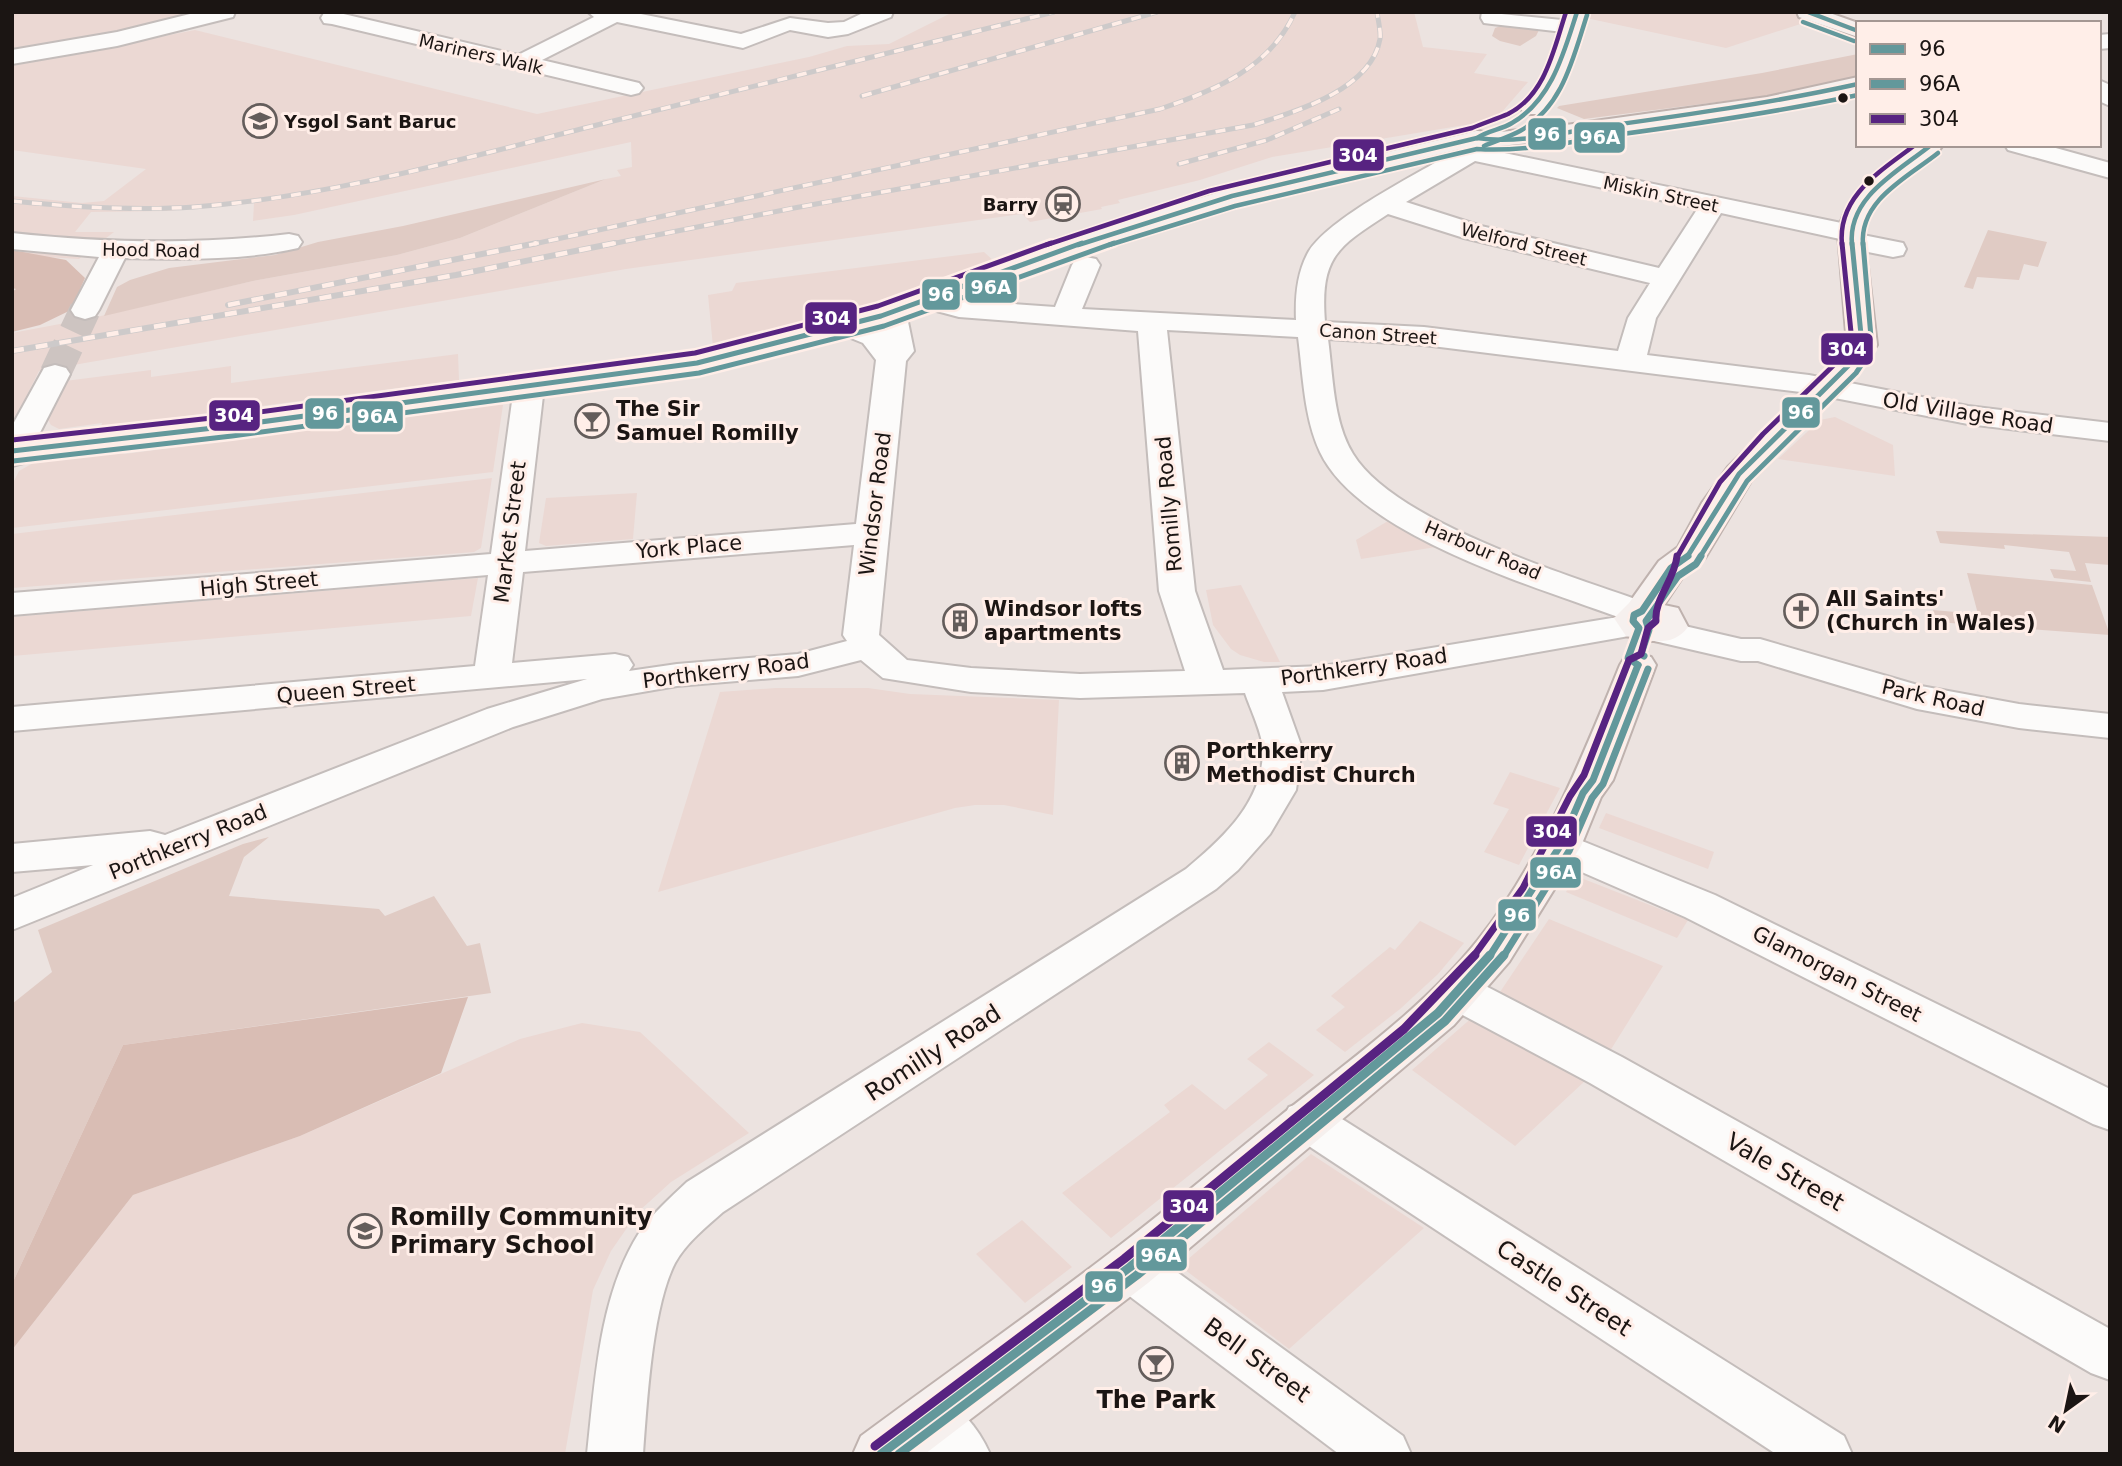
<svg xmlns="http://www.w3.org/2000/svg" width="2122" height="1466" font-family="'DejaVu Sans',sans-serif">
<rect width="100%" height="100%" fill="#ece3e0"/>
<g fill="#ebd8d3">
<polygon points="12,12 201,12 117,32 12,50"/>
<polygon points="953,12 1414,12 1423,47 1487,54 1474,73 1528,82 1495,120 1272,157 1200,180 1118,200 1120,203 1101,207 1102,209 1030,222 1022,214 626,269 39,371 12,425 12,333 92,318 253,281 397,255 460,238 606,179 621,176 617,170 632,167 631,142 294,215 253,221 254,203 166,211 91,212 75,232 114,232 79,259 12,255 12,196 82,203 104,201 146,169 12,150 12,66 195,30 537,114 809,57 847,46 889,44"/>
<polygon points="1558,12 1788,12 1816,19 1726,48"/>
<polygon points="984,252 996,263 842,316 713,347 708,295 732,291 736,283"/>
<polygon points="458,354 459,380 101,427 102,423 59,429 51,425 48,420 65,381 151,370 151,377 231,366 231,383"/>
<polygon points="500,404 503,405 493,472 12,528 12,485 19,471 35,462 116,452 125,454"/>
<polygon points="1835,417 1893,445 1895,476 1778,459 1820,420"/>
<polygon points="492,478 481,548 474,552 12,588 12,534"/>
<polygon points="637,493 633,539 546,546 539,543 546,498"/>
<polygon points="1388,521 1436,547 1361,559 1356,540"/>
<polygon points="478,578 471,616 12,656 12,617"/>
<polygon points="1241,585 1274,650 1280,662 1264,662 1240,655 1231,649 1213,625 1206,590"/>
<polygon points="776,688 868,688 910,694 1059,700 1053,815 1004,805 975,805 955,808 658,892 720,692"/>
<polygon points="1510,772 1560,788 1519,865 1484,852 1509,809 1493,804"/>
<polygon points="1606,813 1714,852 1708,869 1599,828"/>
<polygon points="1576,876 1688,920 1677,938 1566,892"/>
<polygon points="1549,919 1663,966 1600,1067 1515,1146 1412,1070 1498,995"/>
<polygon points="1420,921 1464,943 1438,974 1400,1009 1345,1052 1316,1030 1345,1007 1331,996 1390,947 1395,950"/>
<polygon points="582,1023 640,1032 749,1133 671,1182 638,1212 611,1251 593,1290 565,1454 12,1454 12,1350 133,1195 300,1136 520,1039"/>
<polygon points="1269,1042 1314,1075 1111,1238 1062,1193 1170,1112 1164,1105 1192,1084 1225,1110 1268,1075 1247,1059"/>
<polygon points="1311,1154 1424,1228 1289,1349 1180,1266"/>
<polygon points="1022,1220 1072,1267 1025,1303 976,1254"/>
</g>
<g fill="#e0cbc4">
<polygon points="1506,24 1540,28 1536,36 1520,46 1500,41 1492,36 1495,28"/>
<polygon points="1858,54 1858,76 1765,96 1584,119 1557,108 1559,106 1762,73"/>
<polygon points="606,179 460,238 397,255 253,281 104,316 117,287 130,280 169,268 275,255 318,242 403,226"/>
<polygon points="1988,230 2047,242 2038,267 2024,264 2019,280 1977,277 1973,289 1964,287"/>
<polygon points="1936,531 2110,537 2110,565 2085,563 2091,582 2054,578 2050,569 2076,571 2069,552 2004,545 2005,549 1940,543"/>
<polygon points="1967,573 2092,585 2110,635 1937,622 1933,610 1978,614"/>
<polygon points="269,837 244,857 229,896 379,909 385,916 434,896 467,946 480,943 491,993 123,1045 12,1284 12,1004 52,972 38,930 243,844"/>
</g>
<g fill="#d9bdb4">
<polygon points="12,250 66,260 85,278 71,310 40,325 12,332 12,292 16,289 12,288"/>
<polygon points="468,997 441,1073 300,1136 133,1195 12,1350 12,1284 123,1045"/>
</g>
<g fill="none" stroke-linecap="round" stroke-linejoin="round">
<polyline stroke="#cdc4c1" stroke-width="31" stroke-dasharray="31 15" stroke-linecap="butt" points="55,374 85,310"/>
<g stroke="#c4bdbb" stroke-width="4">
<g id="minor">
<polygon points="198,12 235,12 233,17 117,46 12,64 12,50 117,32"/>
<polygon points="335,12 518,55 594,17 588,12 631,12 741,34 790,18 828,23 844,22 865,12 893,12 891,17 848,34 828,37 790,30 743,48 617,22 542,60 639,83 643,88 639,93 631,95 332,24 324,23 321,18 324,13"/>
<polygon points="1482,12 1572,21 1580,22 1583,27 1580,32 1572,33 1492,24 1484,23 1481,18"/>
<polygon points="2110,34 2110,48 2099,49 2099,35"/>
<polygon points="2099,80 2110,85 2110,106 2099,101"/>
<path d="M 1477,131 L 1486,133 L 1490,150 L 1851,225 L 1860,227 L 1863,235 L 1903,243 L 1906,249 L 1903,255 L 1893,257 L 1843,247 L 1839,241 L 1840,239 L 1721,213 L 1656,318 L 1647,355 L 1809,375 L 1968,406 L 2110,423 L 2110,441 L 1968,424 L 1809,393 L 1424,345 L 1328,339 C 1333,375 1333,422 1353,454 C 1395,523 1573,577 1650,604 L 1655,612 L 1649,620 L 1652,624 L 1663,621 L 1741,639 L 1760,639 L 1921,686 L 2019,704 L 2110,714 L 2110,738 L 2019,728 L 1917,709 L 1758,661 L 1741,661 L 1650,640 L 1646,633 L 1323,690 L 1282,692 L 1302,748 L 1296,790 L 1270,834 L 1238,870 L 1216,889 L 723,1212 C 706,1227 686,1243 675,1263 C 652,1308 647,1402 643,1454 L 587,1454 C 595,1382 599,1296 639,1233 C 652,1214 670,1198 687,1182 L 1186,869 C 1223,838 1263,802 1263,750 C 1263,735 1250,708 1245,693 L 1080,698 L 971,692 L 883,678 L 861,660 L 798,676 L 677,686 L 602,699 L 513,727 L 12,930 L 12,898 L 93,865 L 12,872 L 12,844 L 150,831 L 165,835 L 487,709 L 587,679 L 12,731 L 12,707 L 475,666 L 488,575 L 12,615 L 12,593 L 491,554 L 514,387 L 518,381 L 529,378 L 540,381 L 544,387 L 525,551 L 856,524 L 876,360 L 863,343 L 836,332 L 832,326 L 836,320 L 846,317 L 881,330 L 878,312 L 882,306 L 892,303 L 902,306 L 906,312 L 914,351 L 906,361 L 879,635 L 907,660 L 971,668 L 1080,674 L 1185,671 L 1159,591 L 1138,331 L 959,317 L 918,306 L 914,300 L 918,294 L 928,292 L 959,300 L 1055,307 L 1072,265 L 1076,259 L 1086,257 L 1096,259 L 1100,265 L 1082,309 L 1296,320 C 1295,296 1297,272 1309,251 C 1332,215 1427,169 1466,145 L 1465,138 L 1468,133 ZM 1475,161 L 1698,208 L 1659,268 L 1481,226 L 1406,202 ZM 1388,214 L 1464,238 L 1650,283 L 1628,318 L 1618,351 L 1424,327 L 1325,322 C 1320,257 1337,247 1388,214 ZM 1167,330 L 1298,337 C 1303,375 1304,418 1320,452 C 1359,535 1536,587 1618,617 L 1323,666 L 1223,670 L 1195,591 ZM 854,545 L 843,635 L 847,641 L 798,654 L 677,664 L 629,671 L 633,665 L 628,657 L 615,654 L 512,663 L 523,572 Z"/>
<polygon points="2005,145 2045,145 2110,163 2110,178 2008,150"/>
<path d="M 12,233 C 105,243 196,245 289,234 L 298,236 L 302,242 L 298,248 C 243,261 181,259 125,258 L 99,310 L 95,316 L 85,319 L 75,316 L 71,310 L 99,257 L 12,249 Z"/>
<polygon points="55,365 66,368 70,374 28,456 23,463 12,466 12,426 44,368"/>
<polygon points="1560,832 1715,895 2110,1089 2110,1130 2093,1124 1685,917 1545,856 1539,846 1545,836"/>
<polygon points="1458,975 1474,980 1622,1057 2110,1329 2110,1380 2091,1373 1590,1083 1442,1004 1436,992 1442,980"/>
<polygon points="1306,1101 1323,1107 1844,1436 1852,1454 1776,1454 1289,1133 1282,1120 1289,1107"/>
<polygon points="1130,1245 1148,1251 1403,1436 1411,1454 1339,1454 1112,1283 1104,1267 1112,1251"/>
<path d="M 930,1393 C 958,1403 978,1427 990,1454 L 926,1454 L 911,1436 L 903,1418 L 911,1400 Z"/>
</g>
</g>
<g stroke="#bfb2ae" stroke-width="4">
<g id="major">
<polygon points="1566,12 1588,12 1567,77 1541,114 1525,114 1521,109 1545,77"/>
<polygon points="1797,12 1827,12 1858,23 1858,37 1799,17"/>
<polygon points="1858,77 1858,91 1767,111 1566,139 1491,147 1477,145 1240,202 1112,242 891,322 697,372 231,435 12,460 12,441 231,417 697,354 871,310 1094,230 1223,191 1477,131 1491,133 1566,125 1767,97"/>
<path d="M 1916,145 L 1943,145 C 1918,181 1873,183 1864,233 L 1877,345 L 1859,372 L 1751,481 L 1705,558 L 1684,575 L 1664,605 L 1678,608 L 1688,627 C 1673,648 1648,641 1626,636 L 1614,618 L 1629,603 L 1659,561 L 1678,547 L 1702,503 L 1728,467 L 1837,360 L 1847,345 L 1838,233 C 1846,188 1884,173 1916,145 Z"/>
<path d="M 1638,654 L 1651,657 L 1656,665 L 1613,780 L 1601,797 L 1581,846 L 1509,962 L 1454,1025 L 1148,1283 L 925,1454 L 853,1454 L 861,1436 C 945,1374 1029,1315 1111,1252 C 1169,1208 1224,1161 1280,1116 C 1348,1061 1423,1009 1478,940 C 1541,861 1582,758 1620,665 L 1625,657 Z"/>
</g>
</g>
<use href="#minor" fill="#fcfbfa" fill-rule="evenodd"/>
<use href="#major" fill="#f6f0ee" fill-rule="evenodd"/>
<g stroke="#cdcaca" stroke-width="5">
<g id="rail-far1">
<polyline points="862,96 1157,12"/>
<polyline points="1179,164 1267,140 1339,109"/>
<path d="M 12,201 C 72,207 133,211 194,207 C 331,197 464,158 597,125 C 749,87 902,50 1054,12"/>
<path d="M 529,245 L 1160,109 C 1216,90 1270,68 1295,12"/>
<path d="M 606,245 L 794,208 L 1253,125 C 1295,112 1371,90 1380,39 C 1381,31 1378,20 1377,12"/>
</g>
</g>
<g stroke="#cdcaca" stroke-width="6">
<g id="rail">
<polyline points="228,305 537,243"/>
<polyline points="12,351 456,275 615,243"/>
</g>
</g>
<use href="#rail-far1" stroke="#ffeee8" stroke-width="3.5" stroke-dasharray="10" stroke-linecap="butt"/>
<use href="#rail" stroke="#ffeee8" stroke-width="4.5" stroke-dasharray="12" stroke-linecap="butt"/>
<g stroke="#ffeee8" stroke-width="8">
<g id="bus-1-far3">
<polyline points="1808,12 1858,31"/>
<path d="M 1477,138 C 1488,130 1501,130 1512,123 C 1552,100 1564,52 1577,12"/>
<path d="M 1078,245 L 1232,196 L 1477,138 C 1516,144 1561,133 1599,127 C 1686,115 1772,103 1858,84"/>
<path d="M 1852,245 C 1847,197 1899,171 1931,145"/>
</g>
</g>
<g stroke="#ffeee8" stroke-width="10">
<g id="bus-1-far2">
<polyline points="12,451 231,426 697,363 881,316 1082,243"/>
<polyline points="1687,557 1739,474 1848,366 1862,345 1852,243"/>
</g>
</g>
<g stroke="#ffeee8" stroke-width="12">
<g id="bus-1-far1">
<polyline points="1638,665 1628,658 1639,628 1633,621 1634,615 1642,611 1671,568 1688,556"/>
<polyline points="1489,957 1560,846 1583,793 1593,780 1638,665"/>
</g>
</g>
<g stroke="#ffeee8" stroke-width="14">
<polyline id="bus-1" points="881,1454 1130,1267 1438,1013 1490,955"/>
</g>
<g stroke="#ffeee8" stroke-width="8">
<g id="bus-2-far3">
<polyline points="1803,22 1854,41"/>
<path d="M 1484,146 C 1496,141 1509,137 1520,131 C 1563,107 1573,58 1587,15"/>
<path d="M 1109,245 L 1235,206 L 1477,149 C 1522,152 1570,142 1615,135 C 1697,124 1777,112 1858,95"/>
<path d="M 1863,245 C 1859,200 1908,177 1938,153"/>
</g>
</g>
<g stroke="#ffeee8" stroke-width="10">
<g id="bus-2-far2">
<polyline points="13,461 232,436 699,373 884,326 1114,243"/>
<polyline points="1700,557 1747,481 1856,373 1872,349 1863,243"/>
</g>
</g>
<g stroke="#ffeee8" stroke-width="12">
<g id="bus-2-far1">
<polyline points="1644,656 1641,654 1649,630 1646,621 1678,576 1696,564 1701,556"/>
<polyline points="1503,957 1569,851 1592,798 1603,784 1648,669"/>
</g>
</g>
<g stroke="#ffeee8" stroke-width="14">
<polyline id="bus-2" points="899,1454 1137,1275 1445,1021 1504,955"/>
</g>
<g stroke="#ffeee8" stroke-width="8">
<g id="bus-3-far3">
<path d="M 1046,245 L 1209,191 L 1472,128 C 1484,123 1496,119 1508,114 C 1546,95 1554,48 1566,12"/>
<path d="M 1842,245 C 1837,196 1881,171 1915,145"/>
</g>
</g>
<g stroke="#ffeee8" stroke-width="10">
<g id="bus-3-far2">
<polyline points="12,440 230,416 695,353 878,306 1051,243"/>
<polyline points="1677,557 1720,482 1763,434 1840,359 1852,342 1842,243"/>
</g>
</g>
<g stroke="#ffeee8" stroke-width="12">
<path id="bus-3-far1" d="M 1473,957 L 1523,888 L 1570,796 L 1584,775 L 1629,660 L 1641,654 L 1648,628 L 1656,621 C 1654,599 1675,579 1677,556"/>
</g>
<g stroke="#ffeee8" stroke-width="14">
<polyline id="bus-3" points="875,1446 1124,1259 1404,1029 1475,955"/>
</g>
<use href="#bus-1-far3" stroke="#63989b" stroke-width="4.5"/>
<use href="#bus-1-far2" stroke="#63989b" stroke-width="5"/>
<use href="#bus-1-far1" stroke="#63989b" stroke-width="7"/>
<use href="#bus-1" stroke="#63989b" stroke-width="9"/>
<use href="#bus-2-far3" stroke="#63989b" stroke-width="4.5"/>
<use href="#bus-2-far2" stroke="#63989b" stroke-width="5"/>
<use href="#bus-2-far1" stroke="#63989b" stroke-width="7"/>
<use href="#bus-2" stroke="#63989b" stroke-width="9"/>
<use href="#bus-3-far3" stroke="#572381" stroke-width="4.5"/>
<use href="#bus-3-far2" stroke="#572381" stroke-width="5"/>
<use href="#bus-3-far1" stroke="#572381" stroke-width="7"/>
<use href="#bus-3" stroke="#572381" stroke-width="9"/>
</g>
<defs>
<g id="school-ring" transform="scale(1.75)"><circle r="9.5" fill="#ffeee8" stroke="#645d5b" stroke-width="1.5"/><path d="M0-5L7-2L0 1L-7-2ZM-4 1L0 2.5L4 1V4Q0 6-4 4Z" fill="#645d5b"/></g>
<g id="station-ring" transform="scale(1.75)"><circle r="9.5" fill="#ffeee8" stroke="#645d5b" stroke-width="1.5"/><path d="M-3-6H3Q5-6 5-4V2Q5 4 3 4L4.5 6H3L1.5 4h-3L-3 6H-4.5L-3 4Q-5 4-5 2V-4Q-5-6-3-6ZM-3.5-4v3h7v-3ZM-3.5 1v1.5H-2V1ZM2 1v1.5H3.5V1Z" fill="#645d5b"/></g>
<g id="bar-ring" transform="scale(1.75)"><circle r="9.5" fill="#ffeee8" stroke="#645d5b" stroke-width="1.5"/><path d="M-6-5H6L.8 .8V4.5H3.5V6h-7V4.5H-.8V.8Z" fill="#645d5b"/></g>
<g id="church-ring" transform="scale(1.75)"><circle r="9.5" fill="#ffeee8" stroke="#645d5b" stroke-width="1.5"/><path d="M-1.2-6h2.4v3.5h3.3v2.4h-3.3V6h-2.4V-.1h-3.3v-2.4h3.3Z" fill="#645d5b"/></g>
<g id="building-ring" transform="scale(1.75)"><circle r="9.5" fill="#ffeee8" stroke="#645d5b" stroke-width="1.5"/><path d="M-4-6H4V6H1V3H-1V6H-4ZM-2.5-4.3h1.7v1.8h-1.7ZM.8-4.3h1.7v1.8H.8ZM-2.5-1h1.7V.8h-1.7ZM.8-1h1.7V.8H.8Z" fill="#645d5b"/></g>
</defs>
<g fill-rule="evenodd">
<use href="#school-ring" x="260" y="121"/>
<use href="#station-ring" x="1063" y="204"/>
<use href="#bar-ring" x="592" y="421"/>
<use href="#church-ring" x="1801" y="611"/>
<use href="#building-ring" x="960" y="621"/>
<use href="#building-ring" x="1182" y="763"/>
<use href="#school-ring" x="365" y="1231"/>
<use href="#bar-ring" x="1156" y="1364"/>
</g>
<g fill="#1b1513" stroke="#ffeee8" stroke-width="2.5">
<circle cx="1843" cy="98" r="6"/>
<circle cx="1869" cy="181" r="6"/>
</g>
<g text-anchor="middle" dominant-baseline="central" stroke-width="6" stroke-linejoin="round" paint-order="stroke">
<g font-size="18" fill="#1b1513" stroke="#ffeee8">
<text transform="translate(481 54) rotate(13)">Mariners Walk</text>
<text transform="translate(1661 194) rotate(12)">Miskin Street</text>
<text transform="translate(1524 244) rotate(14)">Welford Street</text>
<text transform="translate(151 250) rotate(1)">Hood Road</text>
<text transform="translate(1378 334) rotate(4)">Canon Street</text>
<text transform="translate(1483 550) rotate(23)">Harbour Road</text>
</g>
<g font-size="18" font-weight="bold" fill="#1b1513" stroke="#ffeee8" text-anchor="start">
<text x="284" y="121">Ysgol Sant Baruc</text>
<text x="1038" y="204" text-anchor="end">Barry</text>
</g>
<g font-size="21" font-weight="bold" fill="#1b1513" stroke="#ffeee8" text-anchor="start">
<text x="616" y="409">The Sir<tspan x="616" dy="24">Samuel Romilly</tspan></text>
<text x="1826" y="599">All Saints'<tspan x="1826" dy="24">(Church in Wales)</tspan></text>
<text x="984" y="609">Windsor lofts<tspan x="984" dy="24">apartments</tspan></text>
<text x="1206" y="751">Porthkerry<tspan x="1206" dy="24">Methodist Church</tspan></text>
</g>
<g font-size="21" fill="#1b1513" stroke="#ffeee8">
<text transform="translate(1968 413) rotate(9)">Old Village Road</text>
<text transform="translate(875 504) rotate(-83)">Windsor Road</text>
<text transform="translate(1169 504) rotate(-95)">Romilly Road</text>
<text transform="translate(510 532) rotate(-83)">Market Street</text>
<text transform="translate(689 547) rotate(-5)">York Place</text>
<text transform="translate(259 584) rotate(-5)">High Street</text>
<text transform="translate(1364 667) rotate(-8)">Porthkerry Road</text>
<text transform="translate(726 671) rotate(-7)">Porthkerry Road</text>
<text transform="translate(346 690) rotate(-5)">Queen Street</text>
<text transform="translate(1933 698) rotate(13)">Park Road</text>
<text transform="translate(188 842) rotate(-22)">Porthkerry Road</text>
<text transform="translate(1837 974) rotate(27)">Glamorgan Street</text>
</g>
<g font-size="24" fill="#1b1513" stroke="#ffeee8">
<text transform="translate(933 1053) rotate(-33)">Romilly Road</text>
<text transform="translate(1785 1172) rotate(30)">Vale Street</text>
<text transform="translate(1564 1288) rotate(33)">Castle Street</text>
<text transform="translate(1257 1360) rotate(36)">Bell Street</text>
</g>
<g font-size="24" font-weight="bold" fill="#1b1513" stroke="#ffeee8" text-anchor="start">
<text x="390" y="1217">Romilly Community<tspan x="390" dy="28">Primary School</tspan></text>
<text x="1156" y="1400" text-anchor="middle">The Park</text>
</g>
</g>
<g stroke="#ffeee8" stroke-width="2.5">
<rect x="1527" y="117" width="40" height="34" rx="7" fill="#63989b"/>
<rect x="1573" y="121" width="53" height="33" rx="7" fill="#63989b"/>
<rect x="1332" y="138" width="53" height="34" rx="7" fill="#572381"/>
<rect x="964" y="271" width="54" height="33" rx="7" fill="#63989b"/>
<rect x="921" y="278" width="40" height="33" rx="7" fill="#63989b"/>
<rect x="804" y="301" width="54" height="34" rx="7" fill="#572381"/>
<rect x="1820" y="332" width="54" height="34" rx="7" fill="#572381"/>
<rect x="1781" y="396" width="40" height="33" rx="7" fill="#63989b"/>
<rect x="304" y="397" width="41" height="33" rx="7" fill="#63989b"/>
<rect x="208" y="399" width="53" height="33" rx="7" fill="#572381"/>
<rect x="351" y="400" width="53" height="33" rx="7" fill="#63989b"/>
<rect x="1525" y="815" width="53" height="33" rx="7" fill="#572381"/>
<rect x="1529" y="856" width="53" height="33" rx="7" fill="#63989b"/>
<rect x="1497" y="898" width="40" height="34" rx="7" fill="#63989b"/>
<rect x="1162" y="1189" width="53" height="34" rx="7" fill="#572381"/>
<rect x="1135" y="1238" width="53" height="34" rx="7" fill="#63989b"/>
<rect x="1084" y="1270" width="40" height="33" rx="7" fill="#63989b"/>
</g>
<g font-size="19" text-anchor="middle" font-weight="bold" fill="#fff">
<text x="1547" y="141">96</text>
<text x="1600" y="144">96A</text>
<text x="1358" y="162">304</text>
<text x="991" y="294">96A</text>
<text x="941" y="301">96</text>
<text x="831" y="325">304</text>
<text x="1847" y="356">304</text>
<text x="1801" y="419">96</text>
<text x="325" y="420">96</text>
<text x="234" y="422">304</text>
<text x="377" y="423">96A</text>
<text x="1552" y="838">304</text>
<text x="1556" y="879">96A</text>
<text x="1517" y="922">96</text>
<text x="1189" y="1213">304</text>
<text x="1161" y="1262">96A</text>
<text x="1104" y="1293">96</text>
</g>
<rect width="2122" height="1466" fill="none" stroke="#1b1513" stroke-width="28"/>
<rect x="1856" y="21" width="245" height="126" fill="#ffeee8" stroke="#a49793" stroke-width="2"/>
<rect x="1870" y="44" width="35" height="10" fill="#63989b" stroke="#a49793" stroke-width="2"/>
<text x="1919" y="56" font-size="21" fill="#1b1513">96</text>
<rect x="1870" y="79" width="35" height="10" fill="#63989b" stroke="#a49793" stroke-width="2"/>
<text x="1919" y="91" font-size="21" fill="#1b1513">96A</text>
<rect x="1870" y="114" width="35" height="10" fill="#572381" stroke="#a49793" stroke-width="2"/>
<text x="1919" y="126" font-size="21" fill="#1b1513">304</text>
<g transform="translate(2066 1410) rotate(213)" stroke="#ffeee8" stroke-width="5" paint-order="stroke">
<path d="M0-5L12 26L0 18L-12 26Z" fill="#1b1513"/>
<text y="-10" font-size="19" font-weight="bold" text-anchor="middle" fill="#1b1513">N</text>
</g>
</svg>
